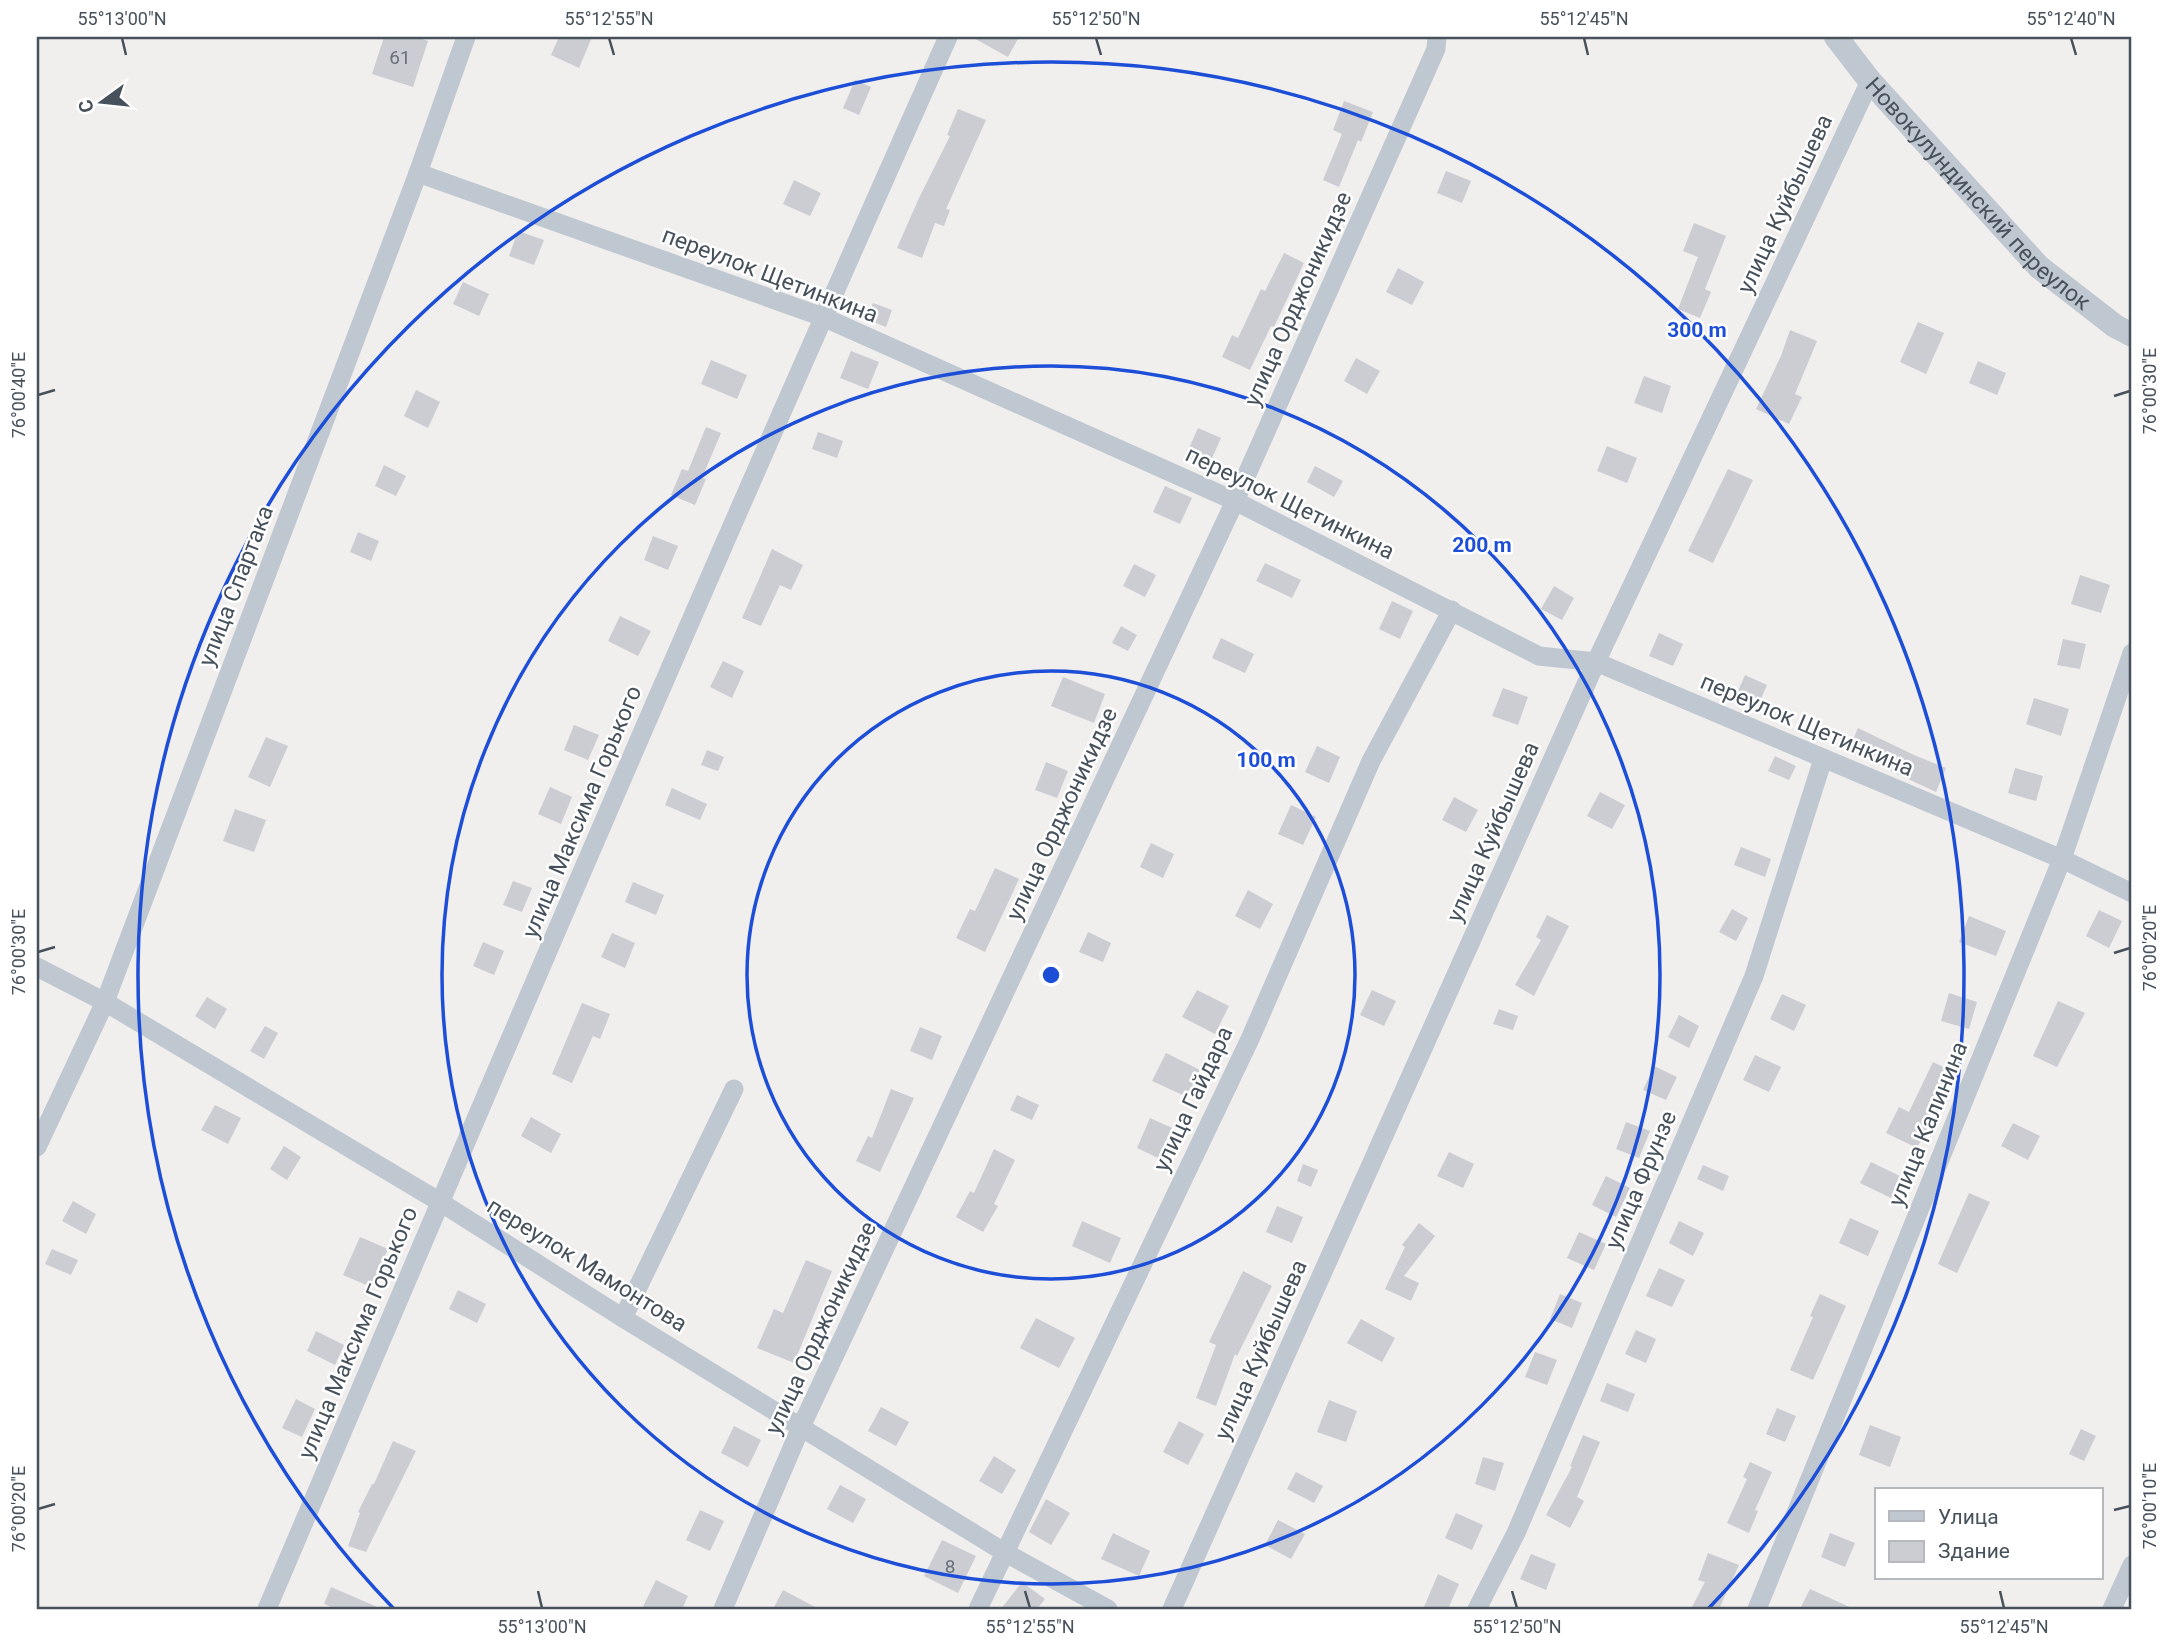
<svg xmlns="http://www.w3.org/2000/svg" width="2169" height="1646" font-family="Roboto,sans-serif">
<rect width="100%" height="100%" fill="#f1eeee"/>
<g fill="#cbcdd3">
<polygon points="384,37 417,37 428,41 413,87 372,74"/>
<polygon points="559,37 592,37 579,68 551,55"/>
<polygon points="972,37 1019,37 1008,57"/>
<polygon points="855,80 871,87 859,115 843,108"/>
<polygon points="1344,101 1373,112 1361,142 1358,140 1339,187 1323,180 1342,134 1333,130"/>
<polygon points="958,109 986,120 946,209 950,210 944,226 935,223 922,258 897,248 919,198 950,136 947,135"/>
<polygon points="1446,171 1471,181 1462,203 1437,193"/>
<polygon points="794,180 821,193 810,216 783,204"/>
<polygon points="1694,223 1726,236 1705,289 1711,292 1700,318 1678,309 1698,257 1683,251"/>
<polygon points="518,231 544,240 534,265 509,256"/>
<polygon points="1284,253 1304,263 1274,327 1271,326 1250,370 1222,357 1232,335 1238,338 1261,289 1265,291"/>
<polygon points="1398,268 1424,282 1412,305 1386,292"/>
<polygon points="463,282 489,294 479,316 453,304"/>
<polygon points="873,303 892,310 886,327 866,319"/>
<polygon points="1918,322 1944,333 1926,374 1900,362"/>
<polygon points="1790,330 1817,341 1795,394 1802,397 1789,424 1756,409 1781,356"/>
<polygon points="851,351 879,362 868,389 840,378"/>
<polygon points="1356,358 1380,371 1367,394 1344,381"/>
<polygon points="711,360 747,375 737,399 701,384"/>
<polygon points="1978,361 2006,373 1997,395 1969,383"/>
<polygon points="1644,376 1671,386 1662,413 1634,403"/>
<polygon points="416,390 440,402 428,428 404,416"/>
<polygon points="706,427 721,433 702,478 706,479 695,505 671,495 682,469 688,471"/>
<polygon points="1198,428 1221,438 1208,467 1185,457"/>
<polygon points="818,432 843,441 837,458 812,449"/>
<polygon points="1607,446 1637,458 1627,483 1597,471"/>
<polygon points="384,465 406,476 396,496 375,486"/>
<polygon points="1315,466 1343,481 1334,497 1307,482"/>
<polygon points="1728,469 1753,480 1713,563 1688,551"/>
<polygon points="1165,486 1192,498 1180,524 1153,512"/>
<polygon points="358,532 379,541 371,561 350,552"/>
<polygon points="653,536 678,546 668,570 644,560"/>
<polygon points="772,549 803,565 791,590 780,585 761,626 742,618"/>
<polygon points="1265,563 1301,580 1292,598 1256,581"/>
<polygon points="1134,564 1156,575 1145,597 1123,586"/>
<polygon points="2080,575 2110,585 2101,613 2071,604"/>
<polygon points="1554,586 1574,598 1562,620 1541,609"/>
<polygon points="1392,601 1413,611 1400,639 1379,629"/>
<polygon points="620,616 651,631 638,656 608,641"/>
<polygon points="1121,626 1137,635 1128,651 1112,643"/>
<polygon points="1659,633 1683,644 1673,666 1649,656"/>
<polygon points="1221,638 1254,654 1245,673 1212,658"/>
<polygon points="2063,639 2086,644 2080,669 2057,665"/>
<polygon points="723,661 744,671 732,698 710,687"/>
<polygon points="1745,675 1767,685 1757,708 1735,698"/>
<polygon points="1063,677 1105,694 1094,723 1051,706"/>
<polygon points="1503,688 1528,697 1518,725 1492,716"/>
<polygon points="2034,698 2069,709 2061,736 2026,724"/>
<polygon points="574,725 599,735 588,760 564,750"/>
<polygon points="1858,728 1914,755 1946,768 1936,792 1848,751"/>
<polygon points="266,737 288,746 270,787 248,777"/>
<polygon points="1317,746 1340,757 1329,783 1305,772"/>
<polygon points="707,750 724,757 718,771 701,765"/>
<polygon points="1775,756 1796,766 1789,780 1768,771"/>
<polygon points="1046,762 1068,771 1057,798 1035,790"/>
<polygon points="2015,768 2043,776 2036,801 2008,793"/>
<polygon points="550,787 572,797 561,824 538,814"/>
<polygon points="672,788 707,804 700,820 665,805"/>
<polygon points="1600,792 1625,805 1612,829 1587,816"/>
<polygon points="1454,797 1478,810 1466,832 1442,820"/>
<polygon points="1291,805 1316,817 1303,845 1278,834"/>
<polygon points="235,809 266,820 254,852 223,841"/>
<polygon points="1151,843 1174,854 1163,878 1140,867"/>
<polygon points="1741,847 1771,859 1765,877 1734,865"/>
<polygon points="995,868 1019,879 985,952 956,938 970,909 975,911"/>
<polygon points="513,881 532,888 522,912 503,905"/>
<polygon points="633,882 664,895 656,915 625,902"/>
<polygon points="1248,890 1273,904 1260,929 1235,916"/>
<polygon points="1732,909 1748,918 1736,941 1719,932"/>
<polygon points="2099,910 2122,921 2109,948 2086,936"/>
<polygon points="1547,915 1569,926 1534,996 1515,985 1541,940 1536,937"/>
<polygon points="1969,916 2006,931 1996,956 1959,942"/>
<polygon points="1088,932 1111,943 1103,962 1079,952"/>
<polygon points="612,933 635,943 625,968 601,957"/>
<polygon points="483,942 504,951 494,975 473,966"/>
<polygon points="1197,990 1229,1006 1215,1034 1182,1017"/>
<polygon points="1372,990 1396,1001 1384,1026 1360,1015"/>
<polygon points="1949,993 1977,1002 1969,1029 1941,1021"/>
<polygon points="1782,994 1806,1005 1794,1031 1770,1019"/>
<polygon points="207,997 227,1009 215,1029 195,1016"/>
<polygon points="2058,1001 2085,1013 2057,1067 2033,1056"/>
<polygon points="582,1003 610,1014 600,1039 593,1036 572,1083 552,1074"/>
<polygon points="1499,1009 1518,1016 1513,1030 1493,1024"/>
<polygon points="1679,1015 1699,1026 1689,1048 1668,1037"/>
<polygon points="265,1026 278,1033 264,1059 250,1051"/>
<polygon points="920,1027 942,1036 932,1060 910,1051"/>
<polygon points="1166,1053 1200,1070 1187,1097 1152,1081"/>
<polygon points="1755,1055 1781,1067 1769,1092 1743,1080"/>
<polygon points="1933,1062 1956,1073 1917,1148 1886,1133 1899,1107 1909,1112"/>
<polygon points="1654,1066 1677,1077 1666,1100 1643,1090"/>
<polygon points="891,1089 914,1098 880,1172 856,1161 868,1136 872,1138"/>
<polygon points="1017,1095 1039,1105 1032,1120 1010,1110"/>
<polygon points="215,1105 241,1118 228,1144 201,1130"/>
<polygon points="531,1117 561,1134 551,1153 521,1136"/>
<polygon points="1150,1118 1172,1128 1158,1158 1137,1148"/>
<polygon points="1626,1122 1650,1131 1639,1158 1616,1149"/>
<polygon points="2013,1123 2040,1136 2028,1160 2001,1146"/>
<polygon points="284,1146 301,1157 287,1180 270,1169"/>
<polygon points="994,1149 1015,1160 994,1204 998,1206 983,1232 956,1217 970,1191 974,1193"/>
<polygon points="1449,1152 1474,1164 1463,1188 1437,1176"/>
<polygon points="1871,1162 1902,1177 1891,1198 1860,1183"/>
<polygon points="1303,1164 1318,1170 1311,1187 1297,1181"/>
<polygon points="1703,1165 1729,1176 1723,1191 1697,1179"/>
<polygon points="1606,1176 1630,1188 1616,1217 1592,1205"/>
<polygon points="1969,1193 1990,1202 1957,1273 1938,1264"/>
<polygon points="73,1201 96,1214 86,1234 62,1221"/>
<polygon points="1277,1206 1303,1217 1292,1243 1266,1232"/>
<polygon points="1850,1218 1879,1231 1868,1256 1839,1243"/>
<polygon points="1082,1221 1121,1238 1110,1263 1072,1246"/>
<polygon points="1679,1221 1704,1233 1693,1256 1669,1243"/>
<polygon points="1419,1223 1435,1236 1404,1276 1419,1283 1411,1301 1385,1289 1405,1247 1402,1245"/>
<polygon points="1579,1232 1606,1244 1594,1270 1567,1258"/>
<polygon points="360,1237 388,1249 371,1287 343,1275"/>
<polygon points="52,1249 78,1260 71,1275 45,1264"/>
<polygon points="806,1260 832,1271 794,1363 757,1348 774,1309 783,1313"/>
<polygon points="1659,1268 1685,1280 1672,1307 1646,1296"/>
<polygon points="1243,1271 1272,1286 1237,1356 1235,1354 1216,1406 1196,1398 1216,1345 1209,1342"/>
<polygon points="458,1290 486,1304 477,1323 449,1309"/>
<polygon points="1560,1294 1582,1303 1572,1328 1550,1319"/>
<polygon points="1820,1294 1846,1306 1813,1380 1790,1370 1813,1317 1810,1316"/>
<polygon points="1036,1318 1075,1338 1059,1368 1020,1348"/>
<polygon points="1361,1319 1395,1338 1382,1362 1347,1343"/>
<polygon points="1636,1330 1656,1339 1646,1363 1625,1354"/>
<polygon points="316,1331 344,1345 335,1365 307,1351"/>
<polygon points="1535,1352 1557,1360 1547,1385 1525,1377"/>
<polygon points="1607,1383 1635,1394 1628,1412 1600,1401"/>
<polygon points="296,1399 315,1409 302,1437 282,1428"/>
<polygon points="1329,1400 1357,1411 1346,1442 1317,1432"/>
<polygon points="881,1407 909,1422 896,1446 868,1431"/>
<polygon points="1777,1408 1796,1416 1785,1442 1766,1434"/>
<polygon points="1179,1421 1204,1434 1188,1465 1163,1452"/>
<polygon points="1870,1425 1901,1437 1890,1467 1859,1455"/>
<polygon points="734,1426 761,1440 748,1467 721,1453"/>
<polygon points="2081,1429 2096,1436 2084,1461 2069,1454"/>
<polygon points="1583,1435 1600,1442 1577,1497 1584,1501 1570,1528 1546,1515 1572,1467 1570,1466"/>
<polygon points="393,1441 416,1451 366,1552 348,1546 360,1513 358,1512 372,1484 374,1484"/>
<polygon points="994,1456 1016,1470 1002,1494 979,1481"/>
<polygon points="1483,1457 1504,1463 1495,1491 1475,1484"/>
<polygon points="1750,1462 1772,1472 1755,1510 1758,1511 1749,1533 1727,1523 1747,1479 1743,1477"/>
<polygon points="1296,1472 1323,1486 1314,1503 1287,1489"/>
<polygon points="840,1485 866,1499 853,1523 827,1509"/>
<polygon points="1046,1499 1070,1513 1051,1545 1029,1532"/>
<polygon points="700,1510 724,1521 710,1551 686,1540"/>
<polygon points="1456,1513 1483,1525 1472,1550 1445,1538"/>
<polygon points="1278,1520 1305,1534 1291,1559 1265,1545"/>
<polygon points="1113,1533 1150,1551 1139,1576 1101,1559"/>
<polygon points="1830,1533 1855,1543 1845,1567 1821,1557"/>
<polygon points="942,1540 976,1556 958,1593 924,1576"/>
<polygon points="1708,1553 1739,1565 1719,1609 1691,1609 1705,1582 1698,1580"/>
<polygon points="1531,1554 1556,1564 1546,1590 1520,1579"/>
<polygon points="1438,1574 1459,1584 1448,1609 1423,1609"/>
<polygon points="656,1580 688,1596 682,1609 642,1609"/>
<polygon points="1022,1582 1045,1599 1037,1609 1001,1609"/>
<polygon points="331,1587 382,1609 336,1609 324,1604"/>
<polygon points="1810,1589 1854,1609 1800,1609"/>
<polygon points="783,1590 819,1609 773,1609"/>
</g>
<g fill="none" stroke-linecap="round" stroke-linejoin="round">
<g stroke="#bfc8d0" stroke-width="19">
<polyline points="418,173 823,317 1235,501 1539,656 1596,662 2062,859 2132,893"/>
<polyline points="37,967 105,1002 440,1202 623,1318 1004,1552 1108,1609"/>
<polyline points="37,1147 105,1002 418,173 466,37"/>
<polyline points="623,1318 734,1089"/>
<path d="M 267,1609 C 490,1084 715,558 948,37"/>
<polyline points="723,1609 801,1427 1235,501 1436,49 1437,37"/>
<polyline points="978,1609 1250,1039 1371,761 1452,610"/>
<polyline points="1172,1609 1596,662 1870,81"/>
<polyline points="1477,1609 1516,1533 1754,976 1823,759"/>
<polyline points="1757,1609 2062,859 2132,653"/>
<polyline points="2112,1609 2132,1565"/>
</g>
<path stroke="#bfc8d0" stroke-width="24" id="s1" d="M 1836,37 L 1870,81 L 2039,267 L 2115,326 L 2132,335"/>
</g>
<path fill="none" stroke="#47515b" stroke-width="2.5" d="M 122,38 L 126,55M 609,38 L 614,55M 1096,38 L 1101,55M 1584,38 L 1588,55M 2071,38 L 2076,55M 38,395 L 55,390M 2114,396 L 2130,391M 38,952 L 55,947M 2114,953 L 2130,948M 38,1509 L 55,1504M 2114,1510 L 2130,1506M 538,1591 L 542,1608M 1025,1591 L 1030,1608M 1512,1591 L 1517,1608M 2000,1591 L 2004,1608"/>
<g fill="none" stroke="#1d4ed8" stroke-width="3.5">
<circle cx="1051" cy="975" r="304"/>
<circle cx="1051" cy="975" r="609"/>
<path d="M394 1609A913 913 0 1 1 1708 1609"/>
</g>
<g text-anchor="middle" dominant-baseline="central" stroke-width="5" stroke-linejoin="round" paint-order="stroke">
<g font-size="19" fill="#687079">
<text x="400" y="57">61</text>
<text x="950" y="1566">8</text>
</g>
<g font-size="23" fill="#47515b" stroke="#fff">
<text stroke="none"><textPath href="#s1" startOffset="212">Новокулундинский переулок</textPath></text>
<text transform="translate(1785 204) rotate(-65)">улица Куйбышева</text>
<text transform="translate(770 275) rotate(21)">переулок Щетинкина</text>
<text transform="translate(1298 299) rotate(-66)">улица Орджоникидзе</text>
<text transform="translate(1290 503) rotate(26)">переулок Щетинкина</text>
<text transform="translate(236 586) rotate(-69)">улица Спартака</text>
<text transform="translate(1807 725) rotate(23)">переулок Щетинкина</text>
<text transform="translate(582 812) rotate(-67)">улица Максима Горького</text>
<text transform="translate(1062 814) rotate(-65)">улица Орджоникидзе</text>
<text transform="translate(1493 832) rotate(-66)">улица Куйбышева</text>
<text transform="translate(1193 1099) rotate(-65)">улица Гайдара</text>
<text transform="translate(1928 1124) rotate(-68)">улица Калинина</text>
<text transform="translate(1641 1180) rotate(-67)">улица Фрунзе</text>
<text transform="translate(587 1265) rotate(32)">переулок Мамонтова</text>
<text transform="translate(821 1328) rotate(-65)">улица Орджоникидзе</text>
<text transform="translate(358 1333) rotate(-67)">улица Максима Горького</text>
<text transform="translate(1261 1350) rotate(-66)">улица Куйбышева</text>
</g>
</g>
<circle cx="1051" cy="975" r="10" fill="#1d4ed8" stroke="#fff" stroke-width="3.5"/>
<g font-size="21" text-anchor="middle" font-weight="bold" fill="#1d4ed8" stroke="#fff" stroke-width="5" stroke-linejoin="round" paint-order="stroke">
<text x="1697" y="337">300 m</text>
<text x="1482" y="552">200 m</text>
<text x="1266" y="767">100 m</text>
</g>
<rect width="2169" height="1646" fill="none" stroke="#ffffff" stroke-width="77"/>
<rect x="1875" y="1488" width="228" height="91" fill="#ffffff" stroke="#b5b9bd" stroke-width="2"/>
<rect x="1889" y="1511" width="35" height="10" fill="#bfc8d0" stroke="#b5b9bd" stroke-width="2"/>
<text x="1938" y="1524" font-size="21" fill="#47515b">Улица</text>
<rect x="1889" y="1541" width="35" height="21" fill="#cbcdd3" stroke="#b5b9bd" stroke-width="2"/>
<text x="1938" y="1558" font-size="21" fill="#47515b">Здание</text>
<g transform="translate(102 102) rotate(255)" stroke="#ffffff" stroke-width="5" paint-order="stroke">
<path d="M0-5L12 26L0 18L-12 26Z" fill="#47515b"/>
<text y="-10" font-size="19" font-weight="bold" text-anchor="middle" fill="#47515b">С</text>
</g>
<rect x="38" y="38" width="2092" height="1570" fill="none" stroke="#47515b" stroke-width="2.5"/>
<g font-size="18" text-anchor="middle" fill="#47515b">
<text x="122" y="25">55°13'00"N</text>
<text x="609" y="25">55°12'55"N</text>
<text x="1096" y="25">55°12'50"N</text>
<text x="1584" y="25">55°12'45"N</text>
<text x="2071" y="25">55°12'40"N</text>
<text transform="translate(2150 391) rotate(-90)" y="6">76°00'30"E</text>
<text transform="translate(19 395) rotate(-90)" y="6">76°00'40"E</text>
<text transform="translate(2150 948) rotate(-90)" y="6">76°00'20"E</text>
<text transform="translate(19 952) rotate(-90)" y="6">76°00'30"E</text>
<text transform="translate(2150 1506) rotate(-90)" y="6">76°00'10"E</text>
<text transform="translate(19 1509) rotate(-90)" y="6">76°00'20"E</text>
<text x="542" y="1633">55°13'00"N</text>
<text x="1030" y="1633">55°12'55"N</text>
<text x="1517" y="1633">55°12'50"N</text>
<text x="2004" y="1633">55°12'45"N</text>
</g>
</svg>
